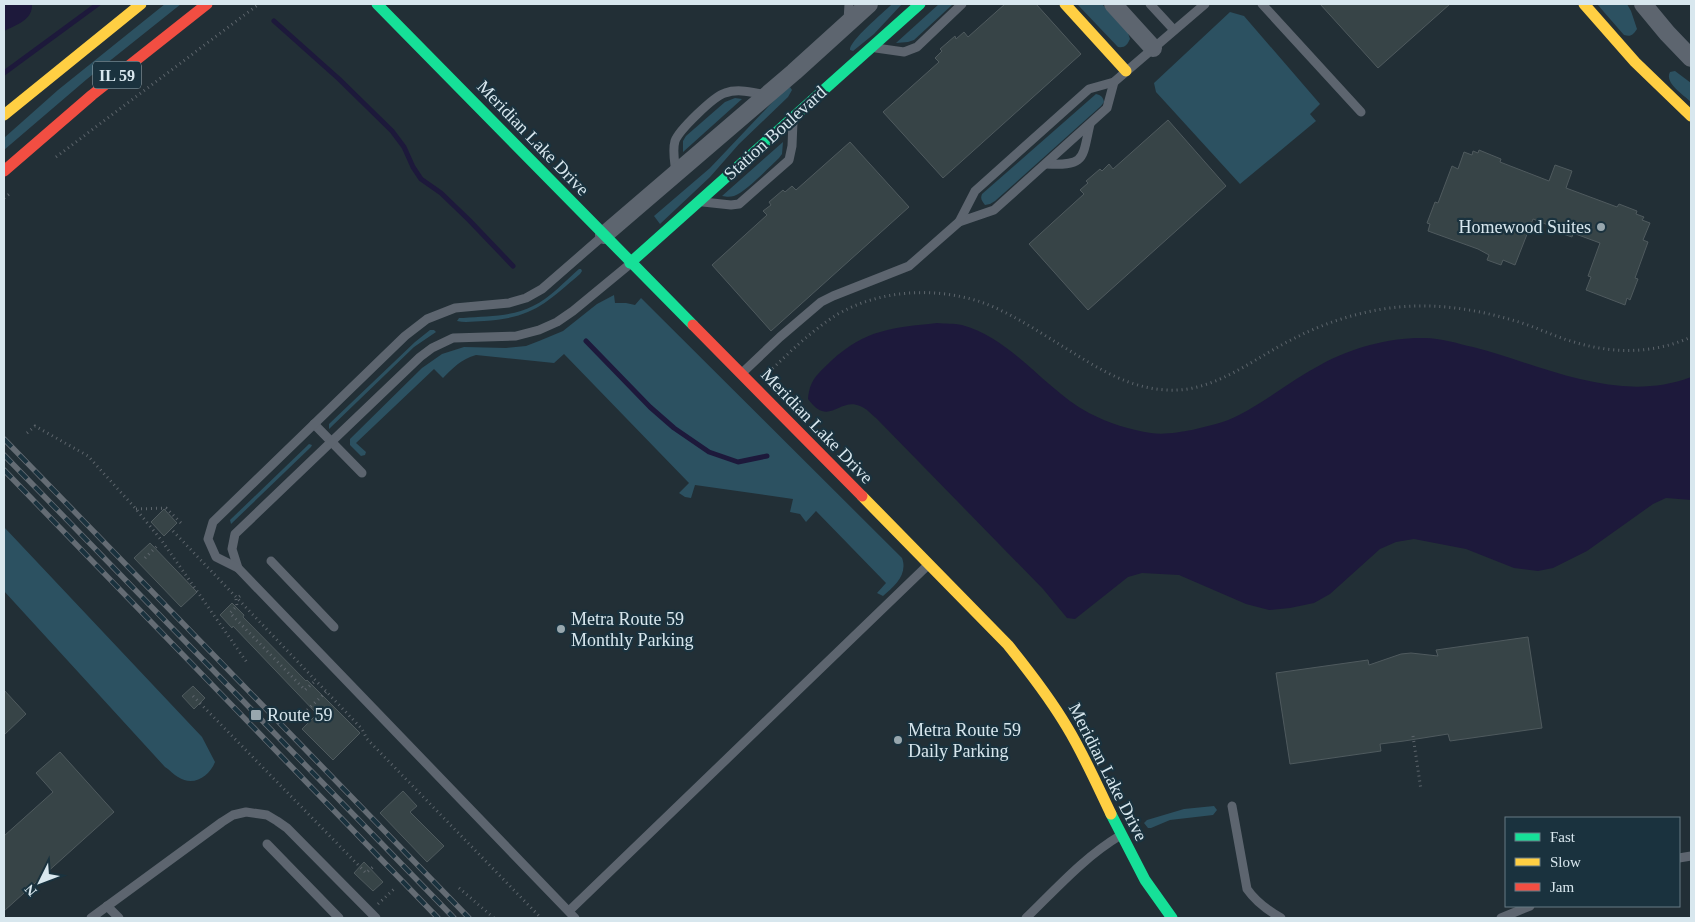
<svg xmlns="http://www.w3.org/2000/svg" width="1695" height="922" font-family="Georgia,serif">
<rect width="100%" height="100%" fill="#222f36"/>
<g fill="#2c5161">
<polygon points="165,4 181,4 87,79 4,150 4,138 58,90"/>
<path d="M 892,4 L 902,4 L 874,34 L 853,51 L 850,50 C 849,41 883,13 892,4 Z"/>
<polygon points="939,4 953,4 914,40 908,42 896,43"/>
<path d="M 1077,4 L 1102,4 L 1128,33 L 1130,39 C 1127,45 1125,48 1118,47 Z"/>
<path d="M 1597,4 L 1627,4 L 1631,11 L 1637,29 C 1633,35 1631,37 1624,35 Z"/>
<polygon points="1230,12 1244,16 1320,104 1310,114 1316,121 1240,184 1156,92 1154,83"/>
<path d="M 1675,71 L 1691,83 L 1691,102 C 1684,95 1664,83 1670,72 Z"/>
<polygon points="790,87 792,90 788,97 739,144 710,177 660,224 654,216 710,168 783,91"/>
<path d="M 1096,94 C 1101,95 1103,97 1104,102 L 1101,106 L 995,201 L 990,204 L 985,205 C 982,201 980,199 982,194 Z"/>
<polygon points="735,98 742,99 683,152 683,141 686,136 725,102"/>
<path d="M 783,142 L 782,154 L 779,158 C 768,168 747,191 734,196 C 730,197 727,197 722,196 Z"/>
<path d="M 579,269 L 581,269 L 582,271 L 580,274 C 545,304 532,318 484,321 C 475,321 466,323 457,321 L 459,318 L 463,318 C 487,316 512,317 533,306 C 550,298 564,282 579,269 Z"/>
<path d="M 614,295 L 615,303 L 626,303 L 635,305 L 641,298 L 902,558 C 908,574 895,586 883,596 L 877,593 L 886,583 L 816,511 L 806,522 L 800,514 L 790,512 L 793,499 L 695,485 L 691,498 L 685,497 L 679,493 L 689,483 L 564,354 L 554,363 L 476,355 C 461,359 453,368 443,378 L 434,369 L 356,443 L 366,452 L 365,455 L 361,456 L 350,445 L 350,439 L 422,368 L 442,354 L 464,347 L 506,348 L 526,346 L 539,341 L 563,331 L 597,304 Z"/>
<polygon points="430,330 434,330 436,332 414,347 329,429 329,424 415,342"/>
<polygon points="309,444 312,445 311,447 231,524 230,520"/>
<path d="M 4,527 L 202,737 L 215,762 C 209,777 193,787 178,777 C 174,775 170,770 165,767 L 4,591 Z"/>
<polygon points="1214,806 1217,810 1213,815 1170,820 1151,828 1148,828 1144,823 1147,820 1184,809"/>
</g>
<g fill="#1d193b">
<path d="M 4,4 L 32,4 C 33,20 16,25 4,31 Z"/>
<path d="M 937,323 C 945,324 954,323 962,325 C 1013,339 1044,389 1089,413 C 1108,423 1131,430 1151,433 C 1164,435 1180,432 1192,430 C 1208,426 1224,423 1239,415 C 1268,400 1293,379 1322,364 C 1351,348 1388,338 1421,338 C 1438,337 1456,343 1473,347 C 1542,365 1618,405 1691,377 L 1691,500 L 1666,498 L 1653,504 L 1587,551 L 1553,568 L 1538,571 L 1514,568 L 1466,549 L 1414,539 L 1396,542 L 1380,549 L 1330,594 L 1314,603 L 1290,608 L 1269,610 L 1246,604 L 1179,575 L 1142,573 L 1128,577 L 1075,619 L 1067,618 L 1043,589 L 876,418 C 871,414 866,408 860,406 C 839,397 829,428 808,399 C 810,379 817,375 831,361 C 866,329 892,328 937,323 Z"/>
</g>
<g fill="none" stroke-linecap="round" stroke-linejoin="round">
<g stroke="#1d193b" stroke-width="5">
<polyline points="274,21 339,79 392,131 404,147 413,167 421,179 441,193 469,220 513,266"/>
<polyline points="4,73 98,4"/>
<polyline points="586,341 650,407 674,428 709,452 738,462 767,456"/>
</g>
</g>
<g fill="#374447" stroke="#4f5a5e">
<polygon points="1005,4 1036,4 1081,54 943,178 883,112 939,62 935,58 942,51 940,49 955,36 956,39 964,32 968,37"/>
<polygon points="1320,4 1450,4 1378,68"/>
<polygon points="1168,120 1226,186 1088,310 1029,244 1084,194 1080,190 1088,183 1086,181 1100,169 1102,171 1109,164 1113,169"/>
<polygon points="850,142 909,207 771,331 712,265 767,215 763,211 771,205 769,202 783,190 785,192 792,186 796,190"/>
<polygon points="1479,150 1501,159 1500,162 1549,181 1555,165 1572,171 1566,188 1617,207 1619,204 1637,211 1636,214 1644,217 1642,220 1650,223 1643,240 1648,242 1635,278 1638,279 1630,300 1627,298 1625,305 1586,290 1591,277 1588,276 1600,243 1573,233 1572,237 1560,233 1561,230 1533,219 1515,265 1503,260 1501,265 1487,260 1489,255 1478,249 1428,231 1430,224 1427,223 1435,202 1438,203 1452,166 1458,169 1464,152 1472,155 1473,151 1478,153"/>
<polygon points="164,509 177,523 164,536 151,522"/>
<polygon points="150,543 197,592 181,607 134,558"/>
<polygon points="232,603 244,615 243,617 306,681 307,680 360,733 333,760 302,729 317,714 233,626 232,628 220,615"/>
<polygon points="1528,637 1542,728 1450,741 1448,734 1404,741 1380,744 1381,751 1290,764 1276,673 1368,660 1369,665 1401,654 1411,653 1438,656 1436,650"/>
<polygon points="193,686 205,698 194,709 182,696"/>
<polygon points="4,690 26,714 4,735"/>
<polygon points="60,752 114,812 4,911 4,836 53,792 36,773"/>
<polygon points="403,791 417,806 410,812 444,846 427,862 380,813"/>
<polygon points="364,862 383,882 373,891 354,873"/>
</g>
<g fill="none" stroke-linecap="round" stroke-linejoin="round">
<g stroke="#5d656c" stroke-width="3" stroke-dasharray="1 4" stroke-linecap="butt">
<polyline points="56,157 259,4"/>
<polyline points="4,198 12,192"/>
<path d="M 769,372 C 791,351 812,330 838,314 C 880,290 933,287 978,301 C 1008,311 1036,330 1062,346 C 1095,366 1126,388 1167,390 C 1216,393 1256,356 1299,336 C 1333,319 1376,307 1414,306 C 1452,305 1487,312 1522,323 C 1540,329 1556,337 1574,342 C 1613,354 1654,354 1691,337"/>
<polyline points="27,433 35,426 88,456 136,509 162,541 248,664"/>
<polyline points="136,509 166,508 181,523"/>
<polyline points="173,531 362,729 367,739 541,918"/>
<polyline points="145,558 158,545"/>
<polyline points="240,596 236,599 237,606 230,613 305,690 315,681"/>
<polyline points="193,696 366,873 373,867"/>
<polyline points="300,717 326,692"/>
<polyline points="1413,736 1421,790"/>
<polyline points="459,888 494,918"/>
<polyline points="378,904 394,889"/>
</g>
<g stroke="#5d656f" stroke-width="9">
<polyline points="1150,4 1174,30"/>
<polyline points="1262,4 1361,112"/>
<polyline points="848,21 849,4"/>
<polyline points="876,48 904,52 917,47 962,4"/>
<path d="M 1046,164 C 1086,166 1082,159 1090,124"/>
<path d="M 676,173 C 675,163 672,151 675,141 C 679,130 714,96 725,93 C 739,88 754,93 768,95"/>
<polyline points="703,202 731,205 739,204 789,160 792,146 793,121"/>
<polyline points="959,222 994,210 1107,108 1114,82"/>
<polyline points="741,374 780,337 821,302 833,296 909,266 959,222 975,191 1089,89 1114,82 1205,4"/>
<polyline points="314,424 362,473"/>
<polyline points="271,561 334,627"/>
<polyline points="238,568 232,549 235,534 420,357 432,348 453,338 516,336 539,330 557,322 573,311 630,264"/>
<path d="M 1232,806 L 1247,889 C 1256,902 1267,910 1281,918"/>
<polyline points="267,844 339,918"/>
<polyline points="1679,858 1691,856"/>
<polyline points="107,906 119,918"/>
<polyline points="569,911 928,565"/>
<polyline points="91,918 222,822 233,815 246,812 267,815 277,821 287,828 376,918"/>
<polyline points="575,918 238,568 216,557 208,539 213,522 405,336 427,319 455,308 509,303 526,298 542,289 604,235"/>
<path d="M 1026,918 C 1056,889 1084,857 1121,835"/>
<polyline points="1501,918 1530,906"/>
</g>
<g stroke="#5d656f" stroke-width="18">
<polyline points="1113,4 1153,48"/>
<polyline points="1643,4 1667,33 1691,58"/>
<polyline points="604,235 794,72 869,4"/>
</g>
<g stroke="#16e098" stroke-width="11">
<polyline points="377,4 693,325"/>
<polyline points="630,263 920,4"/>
<polyline points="1111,814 1145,880 1172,918"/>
</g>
<g stroke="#ffcf43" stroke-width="11">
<polyline points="1065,4 1126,71"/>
<polyline points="1584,4 1635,62 1691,116"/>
<polyline points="4,115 141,4"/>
<path d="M 862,496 L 1008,645 C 1029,671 1050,698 1067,727 C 1084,755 1097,785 1111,814"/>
</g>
<g stroke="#f24e42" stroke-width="11">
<polyline points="4,171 92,95 207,4"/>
<polyline points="693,325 862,496"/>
</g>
<g stroke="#646c74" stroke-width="5.5">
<g id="rail">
<polyline points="4,439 469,918"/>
<polyline points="4,455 454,918"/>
<polyline points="4,470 438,918"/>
</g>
</g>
<use href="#rail" stroke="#1a323e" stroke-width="4" stroke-dasharray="11" stroke-linecap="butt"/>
</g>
<g fill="#98a7ae" stroke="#1a323e" stroke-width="2">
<circle cx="1601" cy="227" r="5"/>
<circle cx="561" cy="629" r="5"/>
<rect x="250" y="709" width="12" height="12" rx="2.5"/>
<circle cx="898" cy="740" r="5"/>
</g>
<g text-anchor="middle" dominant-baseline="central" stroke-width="4.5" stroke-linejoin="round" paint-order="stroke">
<rect fill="#1a323e" stroke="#9fb1b9" stroke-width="1" x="93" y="61.5" width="48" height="27" rx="4"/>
<g font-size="16" font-weight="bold" fill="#d8e7ee">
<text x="117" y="75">IL 59</text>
</g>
<g font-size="18" fill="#d8e7ee" stroke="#1a323e">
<text transform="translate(775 133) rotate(-42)">Station Boulevard</text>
<text transform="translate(533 138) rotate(46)">Meridian Lake Drive</text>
<text transform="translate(817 426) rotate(46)">Meridian Lake Drive</text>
<text transform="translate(1108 772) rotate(63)">Meridian Lake Drive</text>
</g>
<g font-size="18" fill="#d8e7ee" stroke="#1a323e" text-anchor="start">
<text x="1591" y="227" text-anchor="end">Homewood Suites</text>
<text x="571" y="619">Metra Route 59<tspan x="571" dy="21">Monthly Parking</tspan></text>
<text x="267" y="715">Route 59</text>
<text x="908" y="730">Metra Route 59<tspan x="908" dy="21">Daily Parking</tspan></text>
</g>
</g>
<rect width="1695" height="922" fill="none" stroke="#d8e7ee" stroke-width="10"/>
<rect x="1505" y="817" width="175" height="90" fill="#1a323e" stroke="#667a84"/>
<rect x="1515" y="833" width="25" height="8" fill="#16e098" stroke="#667a84"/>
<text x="1550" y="842" font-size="15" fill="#d8e7ee">Fast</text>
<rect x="1515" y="858" width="25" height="8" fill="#ffcf43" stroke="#667a84"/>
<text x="1550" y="867" font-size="15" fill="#d8e7ee">Slow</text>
<rect x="1515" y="883" width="25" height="8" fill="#f24e42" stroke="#667a84"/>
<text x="1550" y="892" font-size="15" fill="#d8e7ee">Jam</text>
<g transform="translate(40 882) rotate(228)" stroke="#1a323e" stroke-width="4" paint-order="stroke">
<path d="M0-4L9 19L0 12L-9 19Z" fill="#d8e7ee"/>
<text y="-8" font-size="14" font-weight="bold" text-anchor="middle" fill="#d8e7ee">N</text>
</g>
</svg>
